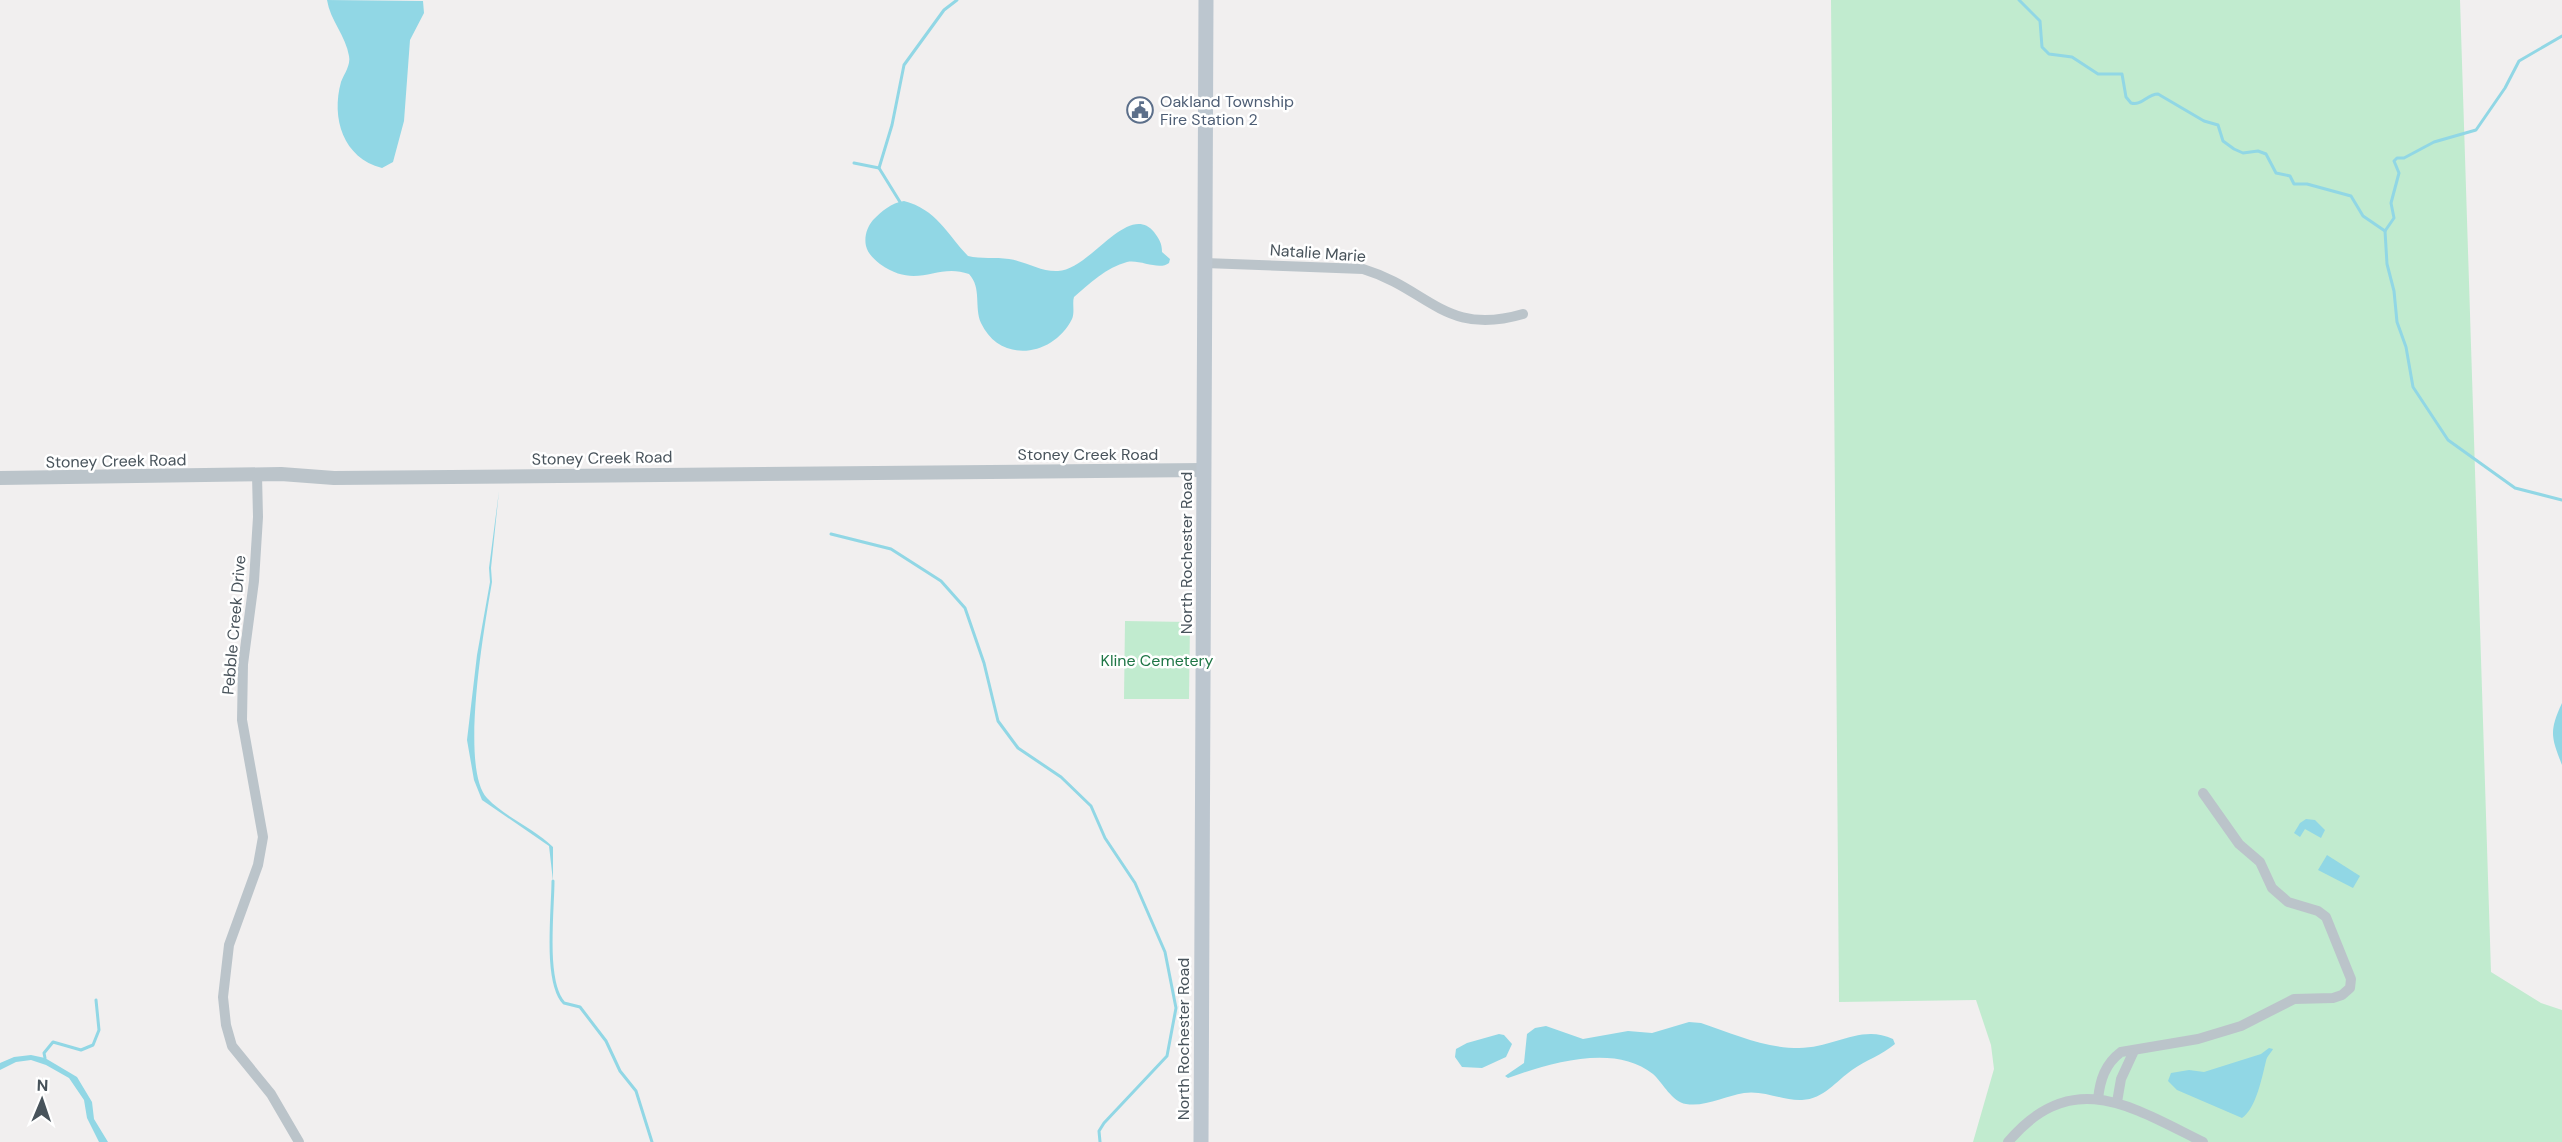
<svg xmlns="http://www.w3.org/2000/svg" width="2562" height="1142" font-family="'DM Sans',sans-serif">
<rect width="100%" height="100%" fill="#f1efef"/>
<g fill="#c1ebcf">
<polygon points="1831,0 2460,0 2491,972 2541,1003 2562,1010 2562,1142 1973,1142 1994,1069 1991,1045 1976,1000 1839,1002"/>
<polygon points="1125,621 1190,622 1189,699 1124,699"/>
</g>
<g fill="#91d7e5">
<path d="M 327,0 L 423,1 L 424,13 L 410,40 L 404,121 L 393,162 L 382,168 C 343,158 331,118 341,82 C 344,74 351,65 349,56 C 346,36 330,20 327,0 Z"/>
<path d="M 904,201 C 936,209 947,234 968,256 C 981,259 995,257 1009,259 C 1025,261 1041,272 1058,271 C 1090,270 1128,201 1154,232 C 1159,239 1162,243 1162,252 L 1170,259 L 1169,263 C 1159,271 1140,259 1127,262 C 1107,267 1089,284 1074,297 C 1072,303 1075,312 1072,319 C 1053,357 1000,364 981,323 C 974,307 982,288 969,274 C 936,262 918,291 880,264 C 874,259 868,254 866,246 C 864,237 867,227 873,220 C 882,211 891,203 904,201 Z"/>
<path d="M 499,491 L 491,568 L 492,582 C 485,623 459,768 487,798 C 506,818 534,828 553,847 L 553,881 L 549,846 L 482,800 L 474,780 L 467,740 L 477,655 L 490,582 L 489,568 Z"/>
<path d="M 2562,703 L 2562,765 C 2551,737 2549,731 2562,703 Z"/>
<polygon points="2306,819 2315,820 2325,830 2321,838 2305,829 2300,837 2294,833 2300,823"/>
<polygon points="2327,855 2360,876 2353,888 2318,870"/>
<path d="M 1689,1022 L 1701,1023 C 1734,1034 1764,1048 1799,1048 C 1834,1048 1861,1024 1893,1039 L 1895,1044 C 1882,1055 1866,1060 1852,1070 C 1836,1081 1824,1099 1802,1100 C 1783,1101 1764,1090 1744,1093 C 1725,1096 1706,1107 1686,1104 C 1672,1102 1663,1083 1653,1074 C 1615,1043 1549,1063 1508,1078 L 1505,1076 L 1524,1063 L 1527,1034 L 1535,1028 L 1546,1026 L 1583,1039 L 1628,1031 L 1652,1033 Z"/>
<polygon points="1499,1034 1504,1035 1512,1044 1506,1057 1482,1068 1462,1067 1455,1057 1456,1049 1467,1043"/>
<path d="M 2269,1048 L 2273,1049 C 2271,1053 2267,1056 2266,1061 C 2262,1077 2256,1109 2242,1118 L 2177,1090 L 2168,1081 L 2171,1073 L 2189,1070 L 2204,1072 L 2261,1054 Z"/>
<polygon points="31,1055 45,1058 77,1077 92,1102 94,1119 108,1142 99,1142 87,1118 84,1100 69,1078 46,1065 31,1060 16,1062 0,1070 0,1063 14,1057"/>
</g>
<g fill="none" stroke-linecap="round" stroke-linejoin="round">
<g stroke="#91d7e5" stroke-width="3">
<path d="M 2019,0 L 2040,21 L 2042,47 L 2049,54 L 2072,57 L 2098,74 L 2122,74 L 2126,97 L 2131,103 C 2142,106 2147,94 2158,94 L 2204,121 L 2218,125 L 2223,141 L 2234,149 L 2243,153 L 2258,151 L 2266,154 L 2276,173 L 2290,176 L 2294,184 L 2307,184 L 2351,196 L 2363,216 L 2385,231"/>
<polyline points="2562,36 2519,61 2505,88 2476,130 2434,142 2404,158 2397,158 2394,161 2399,173 2391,203 2394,218 2385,231 2387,264 2394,291 2397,322 2406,347 2413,387 2448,440 2515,488 2562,500"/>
<polyline points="854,163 879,168"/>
<polyline points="900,202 879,168 892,125 904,65 944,10 957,0"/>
<polyline points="831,534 891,549 941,581 965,608 984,663 998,721 1018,748 1061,777 1091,806 1105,838 1135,883 1165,952 1176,1008 1167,1056 1104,1123 1099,1131 1100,1142"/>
<path d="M 553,881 C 553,910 544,982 564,1003 L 580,1007 L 606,1041 L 620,1071 L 636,1091 L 652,1142"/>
<polyline points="45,1058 44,1053 53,1042 81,1050 93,1045 99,1030 96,1000"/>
</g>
<g stroke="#bbc4ca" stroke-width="10">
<path d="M 1205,263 L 1363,269 C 1429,289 1445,337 1523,314"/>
<polyline points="257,475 258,517 254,581 243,664 242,720 263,837 258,865 229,945 223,997 226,1025 232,1046 271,1094 299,1142"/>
<path d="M 2098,1099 C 2100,1080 2105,1064 2121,1052 L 2198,1039 L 2241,1026 L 2294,999 L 2333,998 L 2342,995 L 2350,988 L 2351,979 L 2326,917 L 2318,911 L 2288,902 L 2272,888 L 2260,862 L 2239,844 L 2203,793"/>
<polyline points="2117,1102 2121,1079 2133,1053"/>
<path d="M 2008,1142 C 2072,1066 2132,1107 2203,1142"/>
</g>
<polyline stroke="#bbc4ca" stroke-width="14" points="0,478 281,474 334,478 1204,470"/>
<polyline stroke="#bcc6cf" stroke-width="15" points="1201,1142 1206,0"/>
</g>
<defs>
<g id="civic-ring" transform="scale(1.35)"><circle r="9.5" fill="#fff" stroke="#5c6f8a" stroke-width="1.5"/><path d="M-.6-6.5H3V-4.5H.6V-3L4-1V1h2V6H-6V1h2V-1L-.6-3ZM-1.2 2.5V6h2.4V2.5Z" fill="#5c6f8a"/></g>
</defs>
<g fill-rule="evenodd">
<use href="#civic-ring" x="1140" y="110"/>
</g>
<g text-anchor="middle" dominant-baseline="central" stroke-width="5" stroke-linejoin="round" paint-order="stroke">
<g font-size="16" fill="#4e5e75" stroke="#fff" text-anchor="start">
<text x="1160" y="101">Oakland Township<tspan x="1160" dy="18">Fire Station 2</tspan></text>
</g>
<g font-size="16" fill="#48535b" stroke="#fff">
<text transform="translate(1318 253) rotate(4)">Natalie Marie</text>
<text x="1088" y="454">Stoney Creek Road</text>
<text transform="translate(602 458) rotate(-1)">Stoney Creek Road</text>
<text transform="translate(116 461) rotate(-1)">Stoney Creek Road</text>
<text transform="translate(1186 553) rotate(-90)">North Rochester Road</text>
<text transform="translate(234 625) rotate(-85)">Pebble Creek Drive</text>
<text transform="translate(1183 1039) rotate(-90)">North Rochester Road</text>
</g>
<g font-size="16" fill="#1f7646" stroke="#fff">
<text x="1157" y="660">Kline Cemetery</text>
</g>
</g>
<g transform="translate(42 1100) rotate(2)" stroke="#ffffff" stroke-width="4.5" paint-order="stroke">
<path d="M0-4.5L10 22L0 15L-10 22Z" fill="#48535b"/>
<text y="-9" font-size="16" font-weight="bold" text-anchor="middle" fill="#48535b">N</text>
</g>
</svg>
